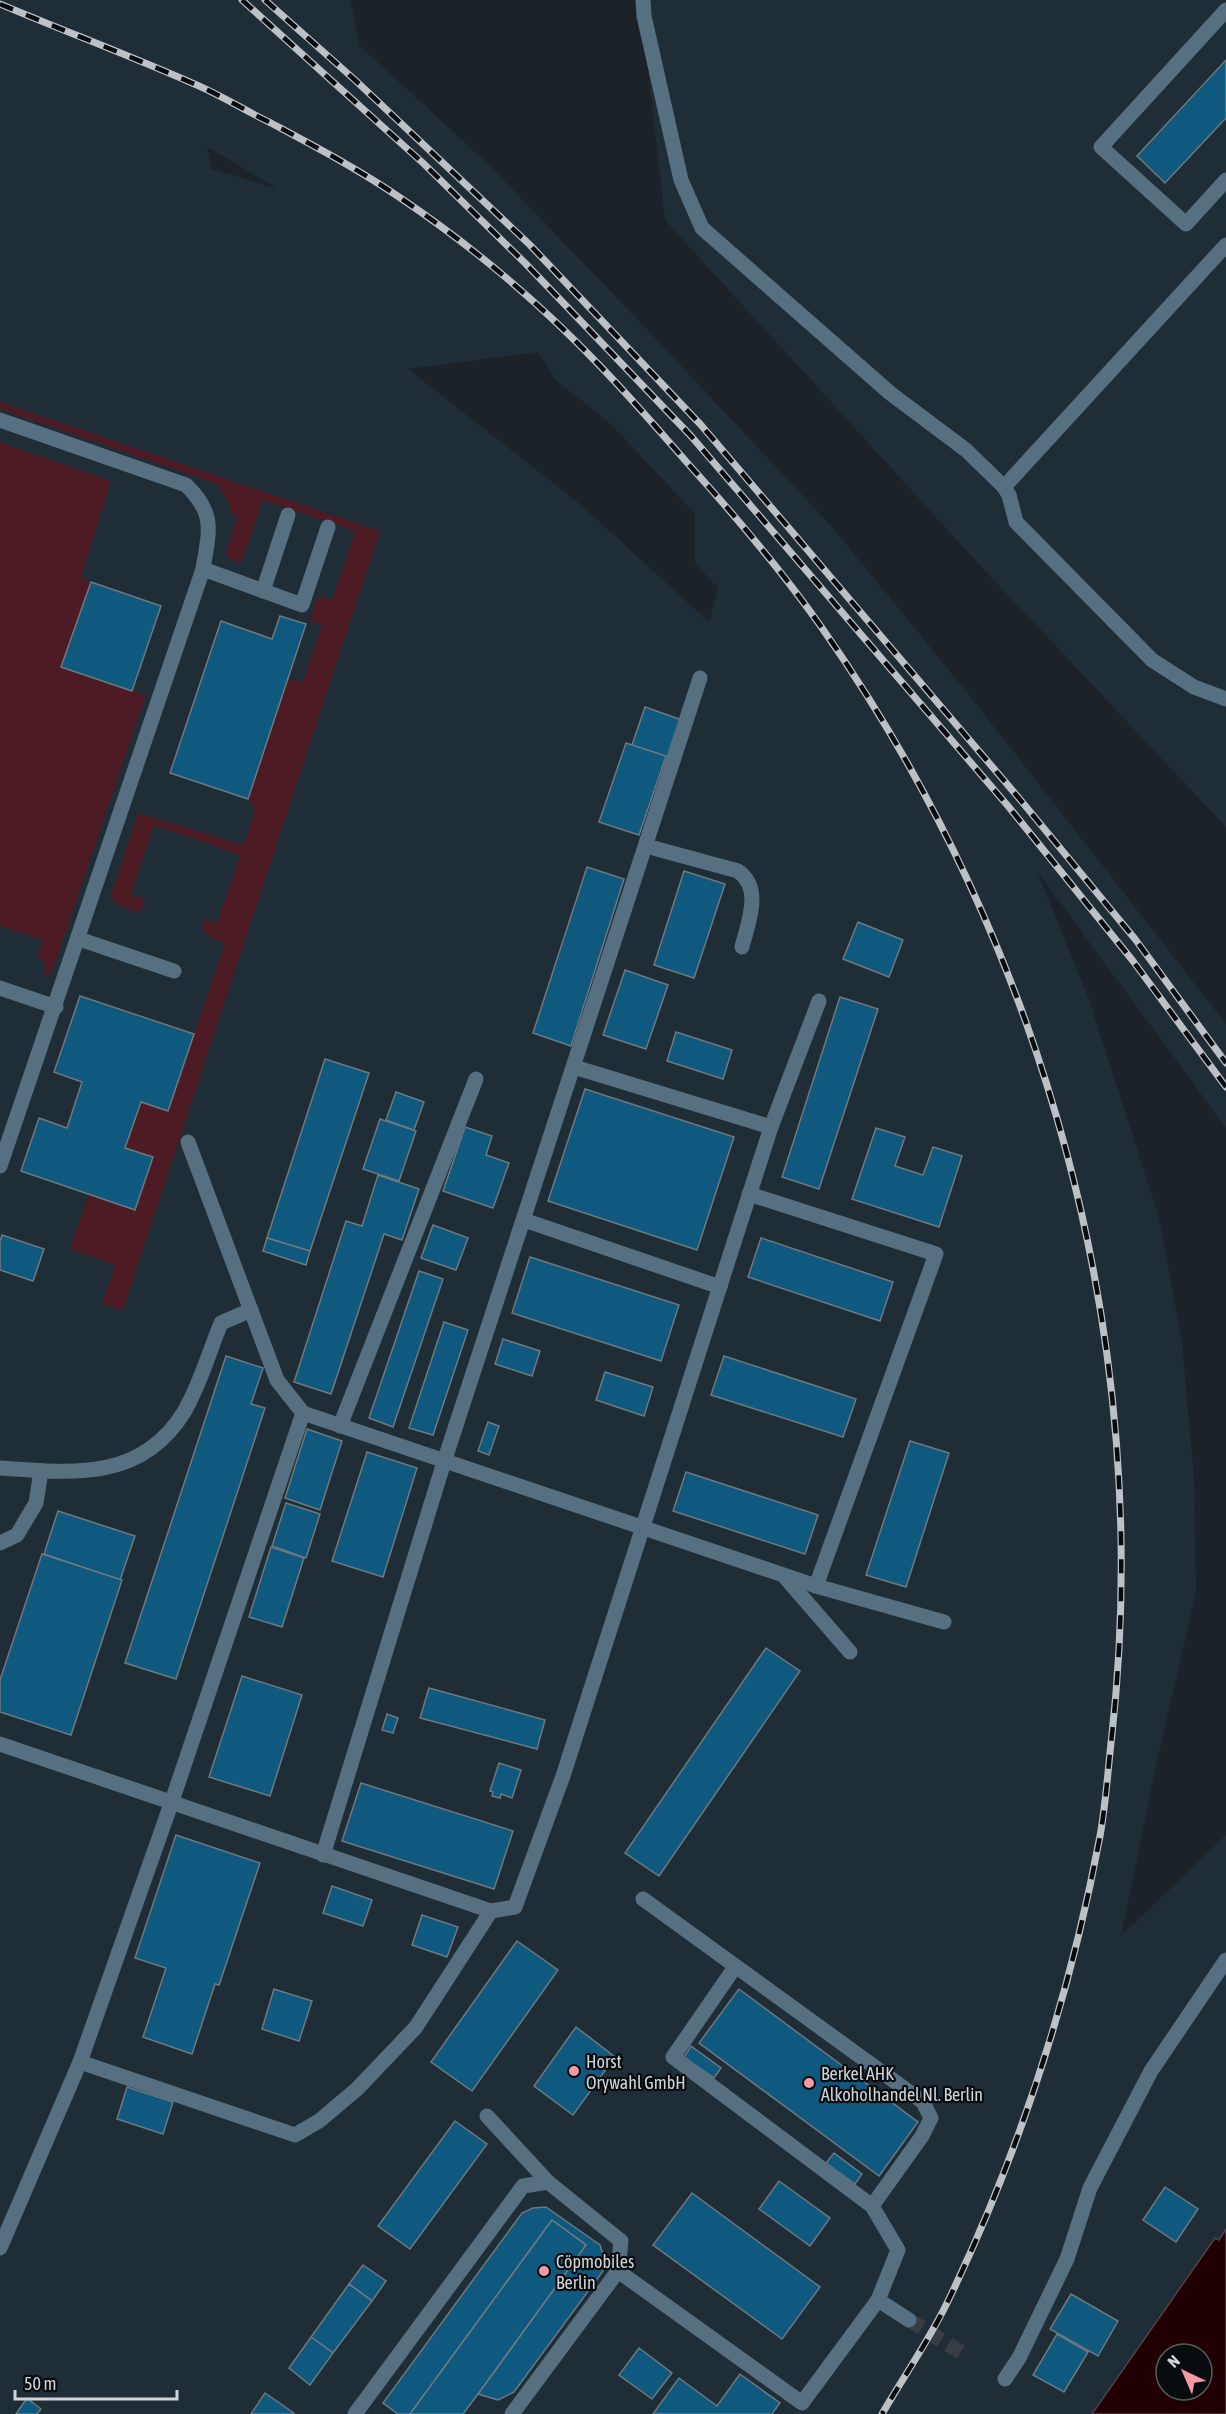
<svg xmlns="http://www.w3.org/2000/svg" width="1226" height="2414" font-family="'Asap Condensed',sans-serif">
<rect width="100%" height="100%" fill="#1b2329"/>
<g fill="#1f2d36" fill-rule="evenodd">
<path d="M 0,0 L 350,0 L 360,46 L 487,163 L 641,323 L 833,528 L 978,706 L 1226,1024 L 1226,1128 L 1037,871 L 1088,997 L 1159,1217 L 1182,1343 L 1194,1478 L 1196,1592 L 1159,1752 L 1121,1936 L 1226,1835 L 1226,2229 L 1218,2240 L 1215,2238 L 1092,2414 L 0,2414 ZM 207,147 L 275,187 L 275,188 L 212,169 ZM 538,352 L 556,380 L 612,425 L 695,514 L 695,563 L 718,588 L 709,622 L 581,505 L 408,369 Z"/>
<polygon points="640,0 1226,0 1226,827 976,561 665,220"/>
</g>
<g fill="#4c1b24">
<path d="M 0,402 L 380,531 L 123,1310 L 102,1304 L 115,1265 L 70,1249 L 89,1194 L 153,1157 L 125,1148 L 141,1102 L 168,1111 L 225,943 C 213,938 199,935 203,919 L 217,923 L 240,855 L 154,825 L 131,894 L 145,899 L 140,913 L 115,904 L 111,895 L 138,813 L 243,845 L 255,811 L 248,799 L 289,678 L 302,683 L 322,625 L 309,620 L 318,596 L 332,600 L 355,531 L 263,500 L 241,563 L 230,559 L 225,554 L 238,516 L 230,513 L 230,505 L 217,484 L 0,409 Z"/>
<polygon points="0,442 111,481 81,577 91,582 62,667 146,695 53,969 48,975 43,973 46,963 37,959 43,940 0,926"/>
</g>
<path fill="#210004" stroke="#564044" stroke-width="1.5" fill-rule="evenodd" d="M 1226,2229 L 1226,2414 L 1092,2414 L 1215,2238 L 1219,2240 ZM 1166,2354 L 1202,2354 L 1202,2390 L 1166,2390 Z"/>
<g fill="#0e597d" stroke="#6f787f" stroke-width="1.5">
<polygon points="1226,60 1226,118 1165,183 1137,156"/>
<polygon points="91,582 161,606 132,691 61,667"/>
<polygon points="280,616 306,624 248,799 170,773 221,621 272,639"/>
<polygon points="645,707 682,720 670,758 632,745"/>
<polygon points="626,743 666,756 639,835 599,822"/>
<polygon points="587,867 624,879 571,1046 533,1033"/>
<polygon points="684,871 725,884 694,978 654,965"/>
<polygon points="858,922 903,940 889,977 843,959"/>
<polygon points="625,970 668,985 646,1049 603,1035"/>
<polygon points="80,996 194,1034 168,1111 141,1102 125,1148 153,1157 135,1210 21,1171 39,1118 67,1128 82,1082 54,1072"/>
<polygon points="840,997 878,1009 819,1189 782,1177"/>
<polygon points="676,1032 732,1050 723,1079 667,1061"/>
<polygon points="325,1059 369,1073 310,1251 267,1238"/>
<polygon points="585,1089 734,1137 697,1250 548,1201"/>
<polygon points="396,1092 424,1102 414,1130 386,1120"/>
<polygon points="380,1119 416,1131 399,1181 363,1169"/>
<polygon points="465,1127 492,1136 486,1155 509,1163 493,1208 443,1191"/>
<polygon points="876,1128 905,1137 895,1166 923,1175 933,1147 962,1156 939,1227 852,1199"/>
<polygon points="378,1175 419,1189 402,1240 384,1234 331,1394 294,1382 346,1221 362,1226"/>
<polygon points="433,1225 468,1238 456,1270 421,1258"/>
<polygon points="2,1235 44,1249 33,1281 0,1270 0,1242"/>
<polygon points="267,1238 310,1251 306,1265 263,1251"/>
<polygon points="761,1238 893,1282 880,1321 748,1277"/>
<polygon points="530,1257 679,1305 661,1361 512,1313"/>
<polygon points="419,1271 443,1279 393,1427 369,1418"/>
<polygon points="444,1322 468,1330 433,1435 409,1428"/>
<polygon points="503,1339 540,1351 532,1376 495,1364"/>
<polygon points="226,1356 263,1368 251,1404 265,1408 176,1679 125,1663"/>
<polygon points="724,1356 856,1399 843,1437 711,1395"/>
<polygon points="605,1372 653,1387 644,1416 596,1400"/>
<polygon points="488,1422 499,1426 489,1455 478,1451"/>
<polygon points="307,1429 342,1441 320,1510 285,1498"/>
<polygon points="910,1441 949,1453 906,1587 866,1575"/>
<polygon points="367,1452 417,1468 383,1577 332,1561"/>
<polygon points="686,1472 818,1515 805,1554 673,1511"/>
<polygon points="286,1503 320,1514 306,1558 272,1546"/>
<polygon points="58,1511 135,1536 120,1580 44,1554"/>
<polygon points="271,1547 304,1558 282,1627 249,1617"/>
<polygon points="42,1554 122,1580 71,1735 0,1712 0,1680"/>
<polygon points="766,1648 800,1671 659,1876 625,1853"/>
<polygon points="242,1676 302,1695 270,1796 209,1777"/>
<polygon points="429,1688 545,1720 537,1749 420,1718"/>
<polygon points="387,1714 398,1718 393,1733 382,1730"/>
<polygon points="499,1763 521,1770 512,1798 501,1794 500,1798 492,1796 493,1792 490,1791"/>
<polygon points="361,1783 513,1831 494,1889 342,1841"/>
<polygon points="176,1835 260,1863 219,1985 215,1984 192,2054 143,2037 166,1968 135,1958"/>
<polygon points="332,1886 372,1900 363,1926 323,1913"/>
<polygon points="422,1915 458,1927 447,1957 412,1945"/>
<polygon points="517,1941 558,1970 472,2091 431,2062"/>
<polygon points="274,1989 312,2001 299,2041 262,2029"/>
<polygon points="739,1989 918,2122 879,2176 699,2043"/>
<polygon points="576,2027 615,2057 573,2115 534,2086"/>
<polygon points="691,2046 721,2068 714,2078 684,2057"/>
<polygon points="127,2087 173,2102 163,2134 117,2119"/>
<polygon points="455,2121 487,2144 410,2249 378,2226"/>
<polygon points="834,2153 862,2174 855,2184 826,2163"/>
<polygon points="779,2181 830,2218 810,2246 759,2209"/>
<polygon points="1165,2187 1198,2209 1176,2242 1143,2220"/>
<polygon points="692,2193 820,2287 782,2339 653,2245"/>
<polygon points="546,2207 600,2245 604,2257 603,2271 514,2392 498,2400 478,2394 586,2245 552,2220 410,2414 398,2414 383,2403 522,2213 533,2208"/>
<polygon points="552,2220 586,2245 478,2394 463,2414 410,2414"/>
<polygon points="363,2265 386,2281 372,2301 349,2284"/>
<polygon points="349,2284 372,2301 333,2353 311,2337"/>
<polygon points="1071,2294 1118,2321 1098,2356 1050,2329"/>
<polygon points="1057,2334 1088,2352 1064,2392 1033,2375"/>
<polygon points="311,2337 333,2353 310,2385 289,2368"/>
<polygon points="639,2348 672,2373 652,2399 619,2375"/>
<polygon points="740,2374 780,2403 772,2414 653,2414 679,2378 717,2406"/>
<polygon points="265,2393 294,2413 293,2414 251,2414"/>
<polygon points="27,2398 41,2409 37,2414 16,2414"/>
</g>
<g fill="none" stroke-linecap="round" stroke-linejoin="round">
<polyline stroke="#363e43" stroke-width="15" stroke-dasharray="15 8" stroke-linecap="butt" points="909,2320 967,2356"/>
<g stroke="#567081" stroke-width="15">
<polyline points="643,0 644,16 681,180 702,228 890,393 966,450 1004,487 1009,495 1016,522 1152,660 1194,687 1226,699"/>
<polyline points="1226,10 1101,147 1186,224 1226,180"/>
<path d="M 0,420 L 186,485 C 216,514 209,531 203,569 L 0,1166"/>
<polyline points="1004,487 1226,245"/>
<polyline points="203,569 302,605 328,527"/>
<polyline points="263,591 288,515"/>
<path d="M 646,846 L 738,871 C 763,888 748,923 742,947"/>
<polyline points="79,939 174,971"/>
<polyline points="0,988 56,1007"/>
<polyline points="574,1067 771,1127"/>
<polyline points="188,1142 277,1380 303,1413 816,1586 944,1622"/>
<polyline points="749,1194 936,1254 816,1586"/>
<polyline points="524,1220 720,1287"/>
<polyline points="340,1426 476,1079"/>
<path d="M 0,1468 C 71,1473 141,1482 184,1412 C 200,1385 209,1352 221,1323 L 251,1310"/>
<polyline points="0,1543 17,1535 36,1503 41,1471"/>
<polyline points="784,1576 850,1652"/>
<polyline points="0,1744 491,1911"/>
<polyline points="323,1855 444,1462 700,678"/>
<polyline points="643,1899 923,2102 931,2118 922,2136 872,2206"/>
<polyline points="735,1967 673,2057 872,2206 898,2250 878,2300 909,2320"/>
<polyline points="80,2062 295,2135 319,2121 357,2089 416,2027 491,1911 515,1907 563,1776 771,1127 819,1001"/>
<polyline points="487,2116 548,2182"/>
<polyline points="0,2248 80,2062 171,1804 303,1413"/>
<polyline points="1005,2379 1019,2358 1067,2259 1090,2188 1151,2071 1226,1960"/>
<polyline points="355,2414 523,2186 548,2182 621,2241 618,2271 802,2403 878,2300"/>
<polyline points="512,2414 618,2271"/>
</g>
<g stroke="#bbc1c5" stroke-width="7">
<g id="rail">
<polyline points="242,0 423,163 525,263 691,436 1008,806 1133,961 1226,1087"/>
<polyline points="265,0 355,80 530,245 701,425 1018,797 1135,939 1226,1063"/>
<path d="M 0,4 C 64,31 128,55 192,83 C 219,94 244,110 271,123 C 314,146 358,169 399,197 C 472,246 542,305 602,368 C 633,400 662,434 691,467 C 737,518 782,571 822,628 C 1046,947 1155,1345 1112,1734 C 1108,1768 1106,1803 1100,1836 C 1070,1996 1019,2153 949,2299 C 930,2339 904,2376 882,2414"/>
</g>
</g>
<use href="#rail" stroke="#090c0e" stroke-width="4.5" stroke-dasharray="14" stroke-linecap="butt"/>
</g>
<g fill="#f49aa6" stroke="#090c0e" stroke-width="2">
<circle cx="574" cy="2071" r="6"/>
<circle cx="809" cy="2083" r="6"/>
<circle cx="544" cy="2271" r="6"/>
</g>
<g text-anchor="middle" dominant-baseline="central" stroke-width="4.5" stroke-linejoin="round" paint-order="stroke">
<g font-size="18" fill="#d0d5d9" stroke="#090c0e" text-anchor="start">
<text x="586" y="2061">Horst<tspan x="586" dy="21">Orywahl GmbH</tspan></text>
<text x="821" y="2073">Berkel AHK<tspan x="821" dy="21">Alkoholhandel Nl. Berlin</tspan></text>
<text x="556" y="2261">Cöpmobiles<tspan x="556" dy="21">Berlin</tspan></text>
</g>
</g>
<g transform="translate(1184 2372) rotate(316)"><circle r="28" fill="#090c0e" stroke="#595c5f" stroke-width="1.5"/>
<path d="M0-4.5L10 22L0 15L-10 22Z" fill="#f49aa6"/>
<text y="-9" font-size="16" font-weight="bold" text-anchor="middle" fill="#d0d5d9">N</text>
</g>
<path d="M15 2390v9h162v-9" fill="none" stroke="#d0d5d9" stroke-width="3"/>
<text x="24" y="2390" font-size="18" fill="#d0d5d9" stroke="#090c0e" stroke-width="4.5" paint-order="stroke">50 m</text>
</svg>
